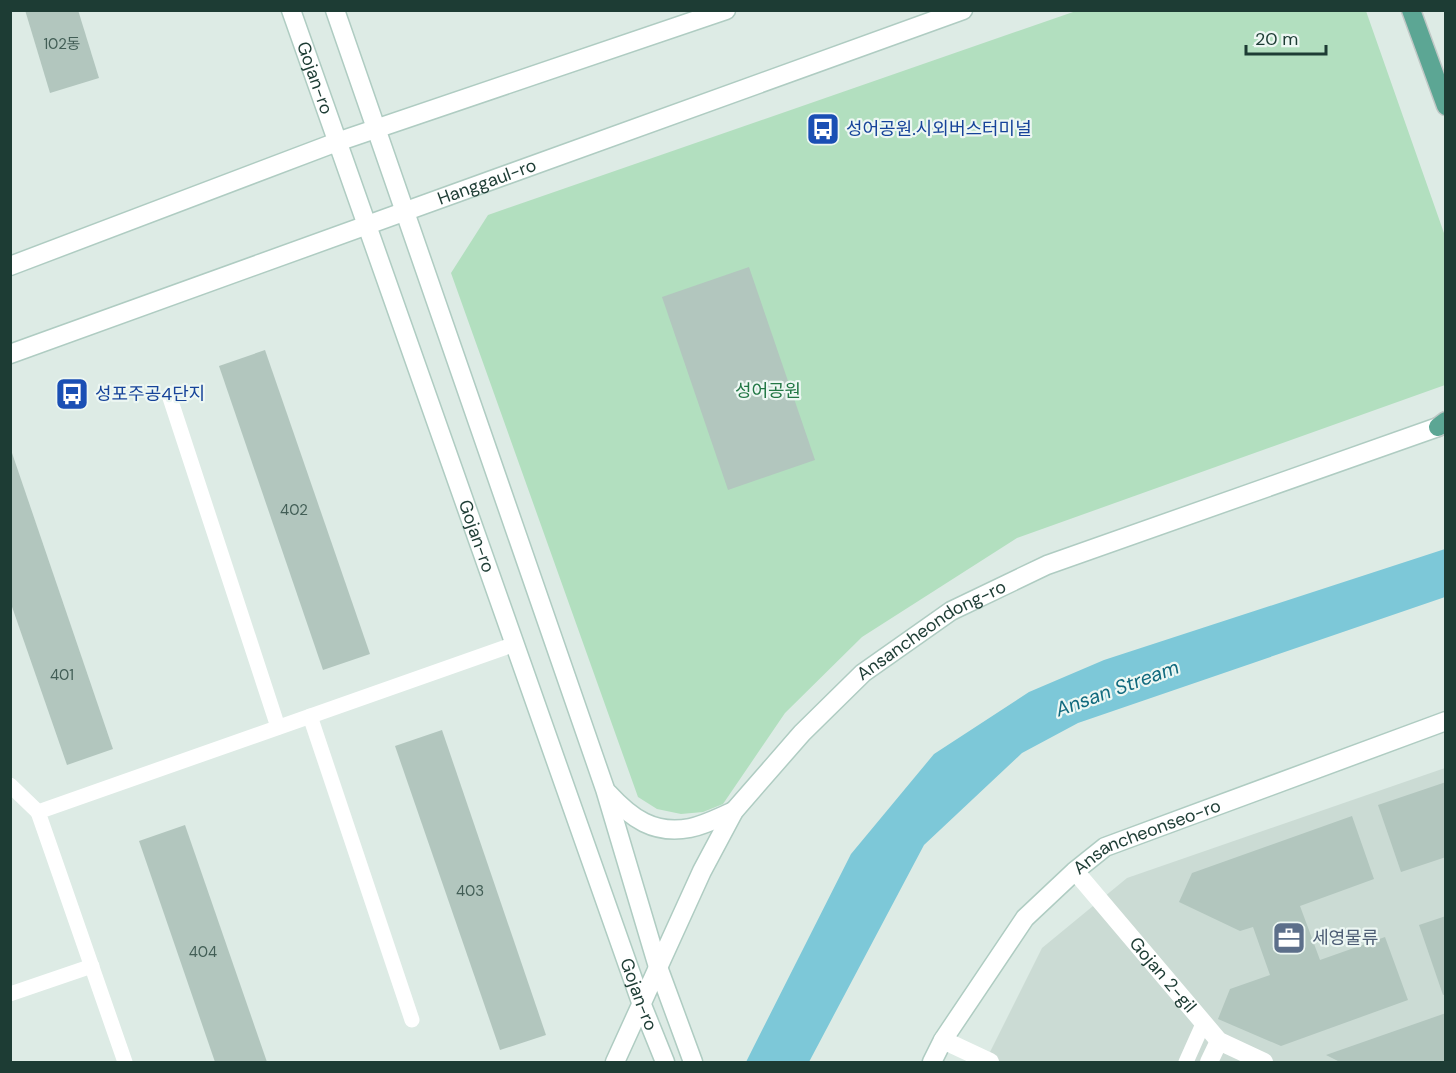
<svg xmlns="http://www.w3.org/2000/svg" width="1456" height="1073" font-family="'DM Sans','Noto Sans KR',sans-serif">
<rect width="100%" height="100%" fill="#ddebe5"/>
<polygon fill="#cbdbd4" points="1445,768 1445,1062 985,1062 1042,948 1127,878"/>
<polygon fill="#b2dfbf" points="1076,11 1366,11 1445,236 1445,385 1017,538 862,637 785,713 723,804 703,812 681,814 657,809 638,797 451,273 488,215"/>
<polygon fill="#7dc8d8" points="1445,549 1445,597 1078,723 1022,753 924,845 809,1062 746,1062 851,854 934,754 1029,692 1104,660"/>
<g fill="#b2c6be">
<polygon points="25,10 78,10 99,78 50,93"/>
<polygon points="749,267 815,460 728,490 662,297"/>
<polygon points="265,350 370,654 323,670 219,366"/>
<polygon points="11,450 113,749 67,765 10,601"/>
<polygon points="442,730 546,1035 500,1050 395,746"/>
<polygon points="1446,782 1446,857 1401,872 1378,805"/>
<polygon points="1352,816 1374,879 1300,906 1320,960 1385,937 1408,1000 1281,1046 1218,1019 1230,989 1270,975 1253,927 1240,931 1179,902 1192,873"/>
<polygon points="185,825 267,1062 215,1062 139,841"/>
<polygon points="1446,916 1446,994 1443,995 1419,925"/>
<polygon points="1446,1013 1446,1062 1340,1062 1326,1055"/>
</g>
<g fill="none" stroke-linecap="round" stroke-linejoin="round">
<g stroke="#afccc2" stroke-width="21">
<g id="secondary">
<path id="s2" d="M 291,10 L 642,1005 L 665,1062"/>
<polyline points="335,10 605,789 658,967 693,1062"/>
<polyline points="10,266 337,142 726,10"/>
<path id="s3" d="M 10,354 L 963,10"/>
<path d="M 608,793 C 631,818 654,835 690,828 C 705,825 720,817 734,811"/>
<path id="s4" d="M 615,1062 L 702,871 L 734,811 L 802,733 L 863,673 L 951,611 L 1047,565 L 1438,427"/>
<path id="s5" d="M 932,1062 L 943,1040 L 1025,918 L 1075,871 L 1105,847 L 1446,721"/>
</g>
</g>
<g stroke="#c0c8c6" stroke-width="21">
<g id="primary">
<polyline points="1411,10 1446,106"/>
<polyline points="1438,427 1446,421"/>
</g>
</g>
<g stroke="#fff" stroke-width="15">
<polyline points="170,398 278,727"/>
<polyline points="310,716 412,1020"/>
<polyline points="10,785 38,812"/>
<polyline points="10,994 92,966"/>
<polyline points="125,1062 38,812 515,644"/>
<polyline points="1186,1062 1203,1024"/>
</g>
<g stroke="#fff" stroke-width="18">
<path id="s1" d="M 1075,871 L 1219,1041 L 1264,1062"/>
<polyline points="943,1040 990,1062"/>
<polyline points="1209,1062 1219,1041"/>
</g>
<use href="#secondary" stroke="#fff" stroke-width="18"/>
<use href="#primary" stroke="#5ca694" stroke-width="18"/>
</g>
<defs>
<g id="bus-square" transform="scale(1.725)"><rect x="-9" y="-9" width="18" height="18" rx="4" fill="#1a4fb4" stroke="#edf7f3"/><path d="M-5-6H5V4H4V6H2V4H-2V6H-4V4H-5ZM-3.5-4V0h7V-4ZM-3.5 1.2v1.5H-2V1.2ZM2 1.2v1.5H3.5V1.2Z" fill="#fff"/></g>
<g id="office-square" transform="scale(1.725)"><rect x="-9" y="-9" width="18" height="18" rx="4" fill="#5c6f8a" stroke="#edf7f3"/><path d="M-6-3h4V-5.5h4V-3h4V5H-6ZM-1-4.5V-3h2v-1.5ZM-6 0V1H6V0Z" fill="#fff"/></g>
</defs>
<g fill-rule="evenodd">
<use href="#bus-square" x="823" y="129"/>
<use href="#bus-square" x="72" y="394"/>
<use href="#office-square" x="1289" y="938"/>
</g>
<g text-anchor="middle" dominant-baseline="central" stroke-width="4.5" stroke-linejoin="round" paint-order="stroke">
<g font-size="15" fill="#425e56">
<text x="62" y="44">102동</text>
<text x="294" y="510">402</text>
<text x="62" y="675">401</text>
<text x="470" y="891">403</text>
<text x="203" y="952">404</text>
</g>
<g font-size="18" fill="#1d3c34" stroke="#edf7f3">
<text stroke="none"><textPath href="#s2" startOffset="72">Gojan-ro</textPath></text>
<text stroke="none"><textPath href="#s3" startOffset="507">Hanggaul-ro</textPath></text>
<text stroke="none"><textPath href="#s2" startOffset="558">Gojan-ro</textPath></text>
<text stroke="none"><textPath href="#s4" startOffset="548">Ansancheondong-ro</textPath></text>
<text stroke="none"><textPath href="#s5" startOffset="321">Ansancheonseo-ro</textPath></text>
<text stroke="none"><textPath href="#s1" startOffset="136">Gojan 2-gil</textPath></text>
<text stroke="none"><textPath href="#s2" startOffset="1044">Gojan-ro</textPath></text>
</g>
<g font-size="18" fill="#164399" stroke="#edf7f3" text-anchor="start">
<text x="846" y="129">성어공원.시외버스터미널</text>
<text x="95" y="394">성포주공4단지</text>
</g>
<g font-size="18" fill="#227745" stroke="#edf7f3">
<text x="768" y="391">성어공원</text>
</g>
<g font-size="18" fill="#4e5e75" stroke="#edf7f3" text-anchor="start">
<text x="1312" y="938">세영물류</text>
</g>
<g font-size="20" font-style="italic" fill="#116a7e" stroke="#edf7f3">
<text transform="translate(1117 688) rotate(-20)">Ansan Stream</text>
</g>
</g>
<rect width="1456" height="1073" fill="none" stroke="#1d3c34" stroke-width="24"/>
<path d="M1246 45v9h80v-9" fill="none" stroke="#1d3c34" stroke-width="3"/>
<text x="1255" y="45" font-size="18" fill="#1d3c34" stroke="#edf7f3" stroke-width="4.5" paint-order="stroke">20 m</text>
</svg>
